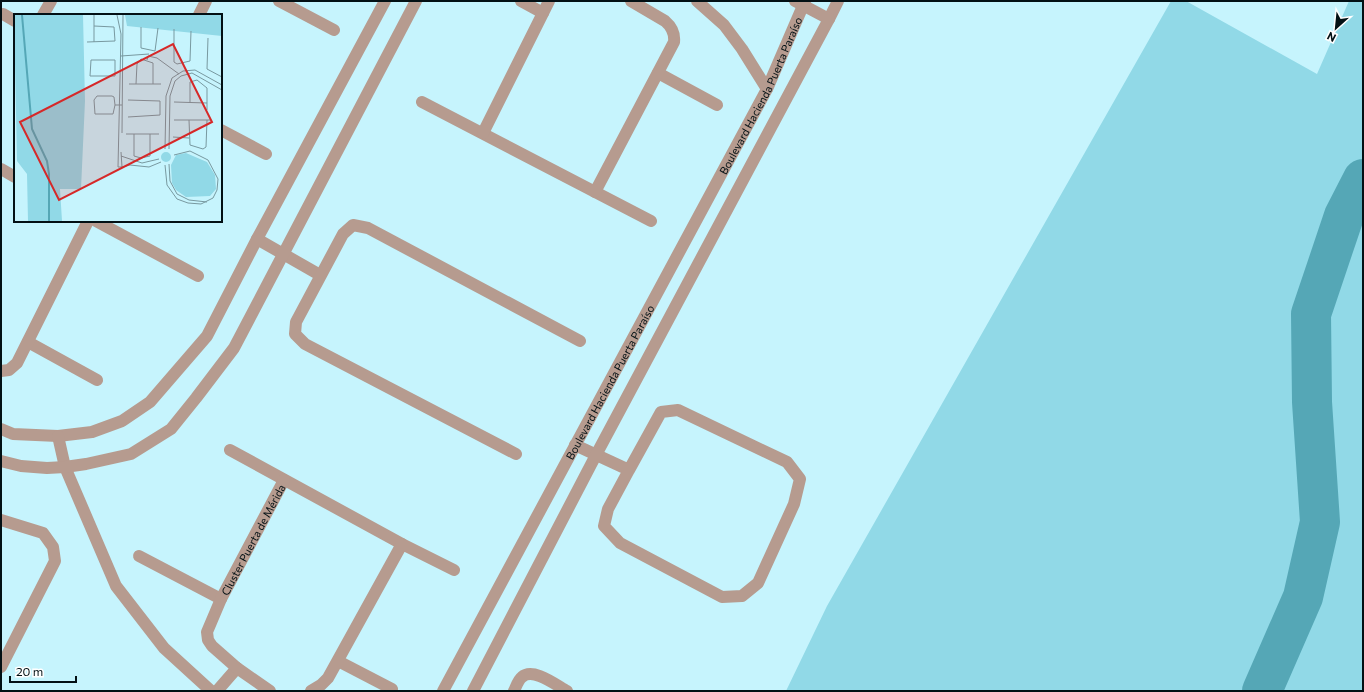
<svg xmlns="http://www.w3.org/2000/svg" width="1364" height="692" font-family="Commissioner,sans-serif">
<rect width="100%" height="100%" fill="#c6f4fd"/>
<polygon fill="#91d9e7" points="1171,1 1186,1 1317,74 1349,1 1363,1 1363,691 786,691 827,606"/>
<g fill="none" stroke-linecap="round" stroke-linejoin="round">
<polyline stroke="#55a7b6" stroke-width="40" points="1262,691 1303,597 1320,522 1312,402 1311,314 1344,216 1363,179"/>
<g stroke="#b69b8f" stroke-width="12">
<polyline points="279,1 334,30"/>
<polyline points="521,1 543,13"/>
<polyline points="697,1 724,25 742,49 767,89"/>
<polyline points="3,14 15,21"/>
<polyline points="43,15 51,1"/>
<polyline points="199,15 206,1"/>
<polyline points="829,19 838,1"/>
<polyline points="658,73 717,105"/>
<polyline points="422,102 651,221"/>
<polyline points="221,130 266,154"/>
<polyline points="483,133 549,1"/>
<polyline points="1,169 15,177"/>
<path d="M 595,192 L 674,42 C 675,33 672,27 665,21 L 631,1"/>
<polyline points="96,221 198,276"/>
<polyline points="257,239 320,275"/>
<polyline points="28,342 97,380"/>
<polyline points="1,371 9,370 17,363 88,221"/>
<polyline points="1,429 13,434 58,436 92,432 122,421 150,402 207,336 257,239 385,1"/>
<polyline points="58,436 65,467 116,586 164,648 211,691"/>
<polyline points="575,445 629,470 608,509 604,526 620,543 722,597 742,596 758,583 794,504 800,479 787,462 678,410 661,412 629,470"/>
<polyline points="230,450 402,544"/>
<polyline points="516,454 305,344 295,334 296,322 343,234 353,225 368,228 580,341"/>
<polyline points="1,461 21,466 47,468 65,467 86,464 131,454 171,429 196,398 234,348 416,1"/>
<polyline points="1,520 43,533 53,547 55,561 1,667"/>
<polyline points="139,556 221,599"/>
<polyline points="338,661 392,689"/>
<polyline points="217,691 237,668"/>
<path id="s1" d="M 270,691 L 237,668 L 212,646 L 208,640 L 207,632 L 221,599 L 284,480"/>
<polyline points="311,691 321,685 328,678 402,544 454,570"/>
<path id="s2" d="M 443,691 L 767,89 L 805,1"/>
<polyline points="473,691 596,455 829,19 795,1"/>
<path d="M 514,691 C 516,687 518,680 522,677 C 533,667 556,685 567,691"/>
</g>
</g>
<g text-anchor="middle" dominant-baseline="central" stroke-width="3" stroke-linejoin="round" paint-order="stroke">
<g font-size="11" fill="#021014" stroke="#fff">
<text stroke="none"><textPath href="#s2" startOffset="675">Boulevard Hacienda Puerta Paraíso</textPath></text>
<text stroke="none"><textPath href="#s2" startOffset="351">Boulevard Hacienda Puerta Paraíso</textPath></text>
<text stroke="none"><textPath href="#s1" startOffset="192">Cluster Puerta de Mérida</textPath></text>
</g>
</g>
<g transform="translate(14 14)">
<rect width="208" height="208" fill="#c6f4fd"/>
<path d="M 0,1 L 69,1 L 71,87 L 67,175 L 46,175 L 48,207 L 14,207 L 13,160 L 3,147 ZM 111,1 L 208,1 L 208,22 L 113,12 ZM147 143a5 5 0 1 1 10 0a5 5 0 1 1-10 0ZM 172,139 L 193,148 L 201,161 L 202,175 L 196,182 L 172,183 L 162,176 L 158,169 L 157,151 L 162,141 Z" fill="#91d9e7"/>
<path fill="none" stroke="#55a7b6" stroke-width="2" d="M 8,1 L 18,115 L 33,147 L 35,160 L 35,207"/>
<path fill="none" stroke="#7899a0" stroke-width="1" d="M 103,1 L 107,20 L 104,153 L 108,153M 127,13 L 127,34 L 141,37 L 144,14M 160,15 L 160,48 L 163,50 L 176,47 L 177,17M 194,24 L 193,55 L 208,63M 73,28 L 101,27 L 100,13 L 80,12 L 80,1M 80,28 L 80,12M 107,42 L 135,40M 77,46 L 101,46 L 101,62 L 76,62 ZM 133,46 L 134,42 L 143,44 L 165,60M 115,70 L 122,70 L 123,50 L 127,45 L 139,49 L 139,70M 122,70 L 147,70M 160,88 L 193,89M 176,88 L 176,68 L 183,66 L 193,74 L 193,96M 101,91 L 99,100 L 81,100 L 80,86 L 83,82 L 98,82 L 100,83 L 101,91 L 108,91M 114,103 L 146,101 L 146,87 L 114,86M 160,106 L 197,106M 175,106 L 176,131 L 189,135 L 192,133 L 193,106M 108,119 L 109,1M 112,120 L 145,120M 120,120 L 120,142 L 127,144 L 136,142 L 136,120M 159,123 L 175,124M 151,135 L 152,82 L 158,64 L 169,57 L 181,56 L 208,71M 155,135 L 156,82 L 161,67 L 167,62 L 178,59 L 208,76M 107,138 L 108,153M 107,142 L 128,149 L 145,145M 155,150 L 156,167 L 163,180 L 175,186 L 193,188M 151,151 L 153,171 L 163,185 L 174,189 L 187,190 L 199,184 L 203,176 L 204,165 L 194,146 L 176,137 L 160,141M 108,153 L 116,151 L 135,153 L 147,148"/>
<path fill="#d62828" fill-opacity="0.15" stroke="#d62828" stroke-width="2" d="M 159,30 L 198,108 L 45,186 L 6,108 Z"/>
<rect width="208" height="208" fill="none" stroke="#021014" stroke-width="2"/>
</g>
<rect width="1364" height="692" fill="none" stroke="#021014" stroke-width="4"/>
<g transform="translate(1336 28) rotate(207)" stroke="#ffffff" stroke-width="3" paint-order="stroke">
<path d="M0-3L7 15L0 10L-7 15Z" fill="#021014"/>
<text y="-6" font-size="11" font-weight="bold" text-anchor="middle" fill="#021014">N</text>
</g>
<path d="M10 676v6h66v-6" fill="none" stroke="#021014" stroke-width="2"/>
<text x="16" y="676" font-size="12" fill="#021014" stroke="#ffffff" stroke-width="3" paint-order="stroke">20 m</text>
</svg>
